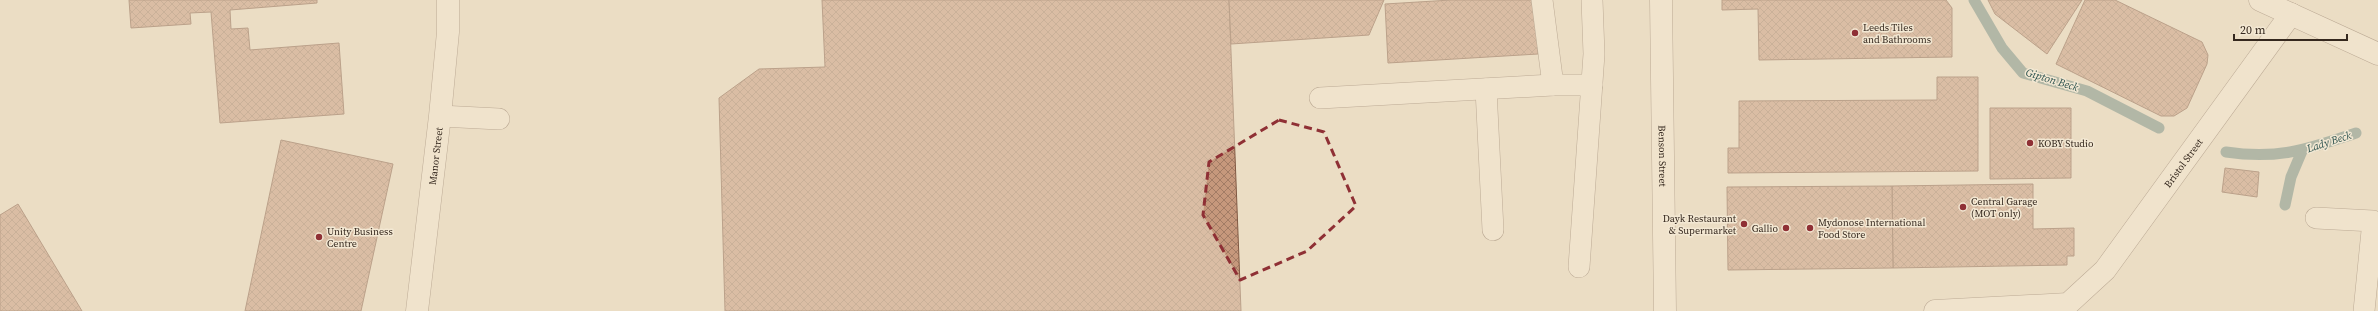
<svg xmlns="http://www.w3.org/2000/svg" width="2378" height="311" font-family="'Source Serif 4',serif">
<defs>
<pattern id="building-cross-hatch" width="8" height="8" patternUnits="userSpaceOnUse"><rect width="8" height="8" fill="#c6987c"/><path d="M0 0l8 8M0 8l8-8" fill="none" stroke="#a27c65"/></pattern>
</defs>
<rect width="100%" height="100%" fill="#ebddc4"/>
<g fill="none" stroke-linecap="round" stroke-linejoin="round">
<g stroke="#6d8b82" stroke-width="11">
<polyline points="1974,0 2002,48 2023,73 2087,91 2159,128"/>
<path d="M 2226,152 C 2279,160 2308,149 2356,133"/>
<polyline points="2285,205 2291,177 2302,151"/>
</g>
</g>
<g fill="url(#building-cross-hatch)" stroke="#815943">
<polygon points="129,0 317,0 317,3 230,10 231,29 248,28 250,50 339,43 344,114 220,123 211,12 190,13 191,24 131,28"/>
<polygon points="822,0 1229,0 1241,311 725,311 719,98 759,69 825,67"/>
<polygon points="1229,0 1384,0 1369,35 1231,44"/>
<polygon points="1451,0 1535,0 1538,54 1388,63 1385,4"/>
<polygon points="1722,0 1946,0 1952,8 1952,57 1759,60 1758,9 1722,10"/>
<polygon points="1988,0 2082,0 2047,54 1995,14"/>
<polygon points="2085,0 2115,0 2202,42 2208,55 2207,64 2187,108 2174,116 2161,116 2056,64"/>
<polygon points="1937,77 1978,77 1978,171 1728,173 1728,148 1739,148 1739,101 1937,100"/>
<polygon points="1990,108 2071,108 2071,178 1990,179"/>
<polygon points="281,140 393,164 361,311 245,311"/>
<polygon points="2225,168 2259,172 2257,197 2222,192"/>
<polygon points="2033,184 2033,229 2074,228 2074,256 2067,256 2067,265 1893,268 1892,186"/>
<polygon points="1892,186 1893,268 1728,270 1727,187"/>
<polygon points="18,204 82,311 0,311 0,215"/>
</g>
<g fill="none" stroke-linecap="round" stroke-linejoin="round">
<g stroke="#846f5b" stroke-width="22">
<g id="service">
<polyline points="1542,0 1553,85 1592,85"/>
<polyline points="1486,89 1493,230"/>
<polyline points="1320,98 1553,85"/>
<polyline points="440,116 499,119"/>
<polyline points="2316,218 2373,221 2364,311"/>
<polyline points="1579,267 1594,54 1592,0"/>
</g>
</g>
<g stroke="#846f5b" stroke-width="23">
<g id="minor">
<path id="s1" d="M 1661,0 L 1665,311"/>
<path id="s2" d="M 417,311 L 440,116 L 448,32 L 448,0"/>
<path id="s3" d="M 1935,311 L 2068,304 L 2105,270 L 2291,14"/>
</g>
</g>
<g stroke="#846f5b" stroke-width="23">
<polyline id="tertiary" points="2260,0 2378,54"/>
</g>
<use href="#service" stroke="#f6ebd6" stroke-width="21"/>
<use href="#minor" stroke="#f6ebd6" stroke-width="22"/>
<use href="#tertiary" stroke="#f6ebd6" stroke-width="22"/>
</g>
<path d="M0 0H2378V311H0ZM 1279,120 L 1324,132 L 1356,206 L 1307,251 L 1240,280 L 1203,215 L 1209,162 Z" fill="#ebddc4" fill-opacity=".55" fill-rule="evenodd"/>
<path fill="none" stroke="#8f3035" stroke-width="3" stroke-dasharray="8 5" stroke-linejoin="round" d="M 1279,120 L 1324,132 L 1356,206 L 1307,251 L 1240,280 L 1203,215 L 1209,162 Z"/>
<g fill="#8f3035" stroke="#f3e8d3" stroke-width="1.5">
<circle cx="1855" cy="33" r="4"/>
<circle cx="2030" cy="143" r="4"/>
<circle cx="1963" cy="207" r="4"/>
<circle cx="1744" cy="224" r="4"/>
<circle cx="1786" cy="228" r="4"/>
<circle cx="1810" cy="228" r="4"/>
<circle cx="319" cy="237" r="4"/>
</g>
<g text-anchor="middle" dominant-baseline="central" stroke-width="3" stroke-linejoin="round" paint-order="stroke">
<g font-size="10" fill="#35281e" stroke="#f3e8d3" text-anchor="start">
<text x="1863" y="27">Leeds Tiles<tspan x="1863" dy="12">and Bathrooms</tspan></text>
<text x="2038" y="143">KOBY Studio</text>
<text x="1971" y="201">Central Garage<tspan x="1971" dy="12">(MOT only)</tspan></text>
<text x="1736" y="218" text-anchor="end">Dayk Restaurant<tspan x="1736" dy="12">&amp; Supermarket</tspan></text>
<text x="1818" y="222">Mydonose International<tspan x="1818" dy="12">Food Store</tspan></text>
<text x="1778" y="228" text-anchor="end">Gallio</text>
<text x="327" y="231">Unity Business<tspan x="327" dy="12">Centre</tspan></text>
</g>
<g font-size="10" fill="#35281e" stroke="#f3e8d3">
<text stroke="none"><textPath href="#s2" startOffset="156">Manor Street</textPath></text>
<text stroke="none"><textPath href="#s1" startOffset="156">Benson Street</textPath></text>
<text stroke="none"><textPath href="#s3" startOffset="316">Bristol Street</textPath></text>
</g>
<g font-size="11" font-style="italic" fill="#2f5450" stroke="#f3e8d3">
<text transform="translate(2052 80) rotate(17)">Gipton Beck</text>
<text transform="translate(2329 142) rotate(-18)">Lady Beck</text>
</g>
</g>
<path d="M2234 34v6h113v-6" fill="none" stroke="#35281e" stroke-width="2"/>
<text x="2240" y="34" font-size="12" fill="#35281e" stroke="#f3e8d3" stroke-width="3" paint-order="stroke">20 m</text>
</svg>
